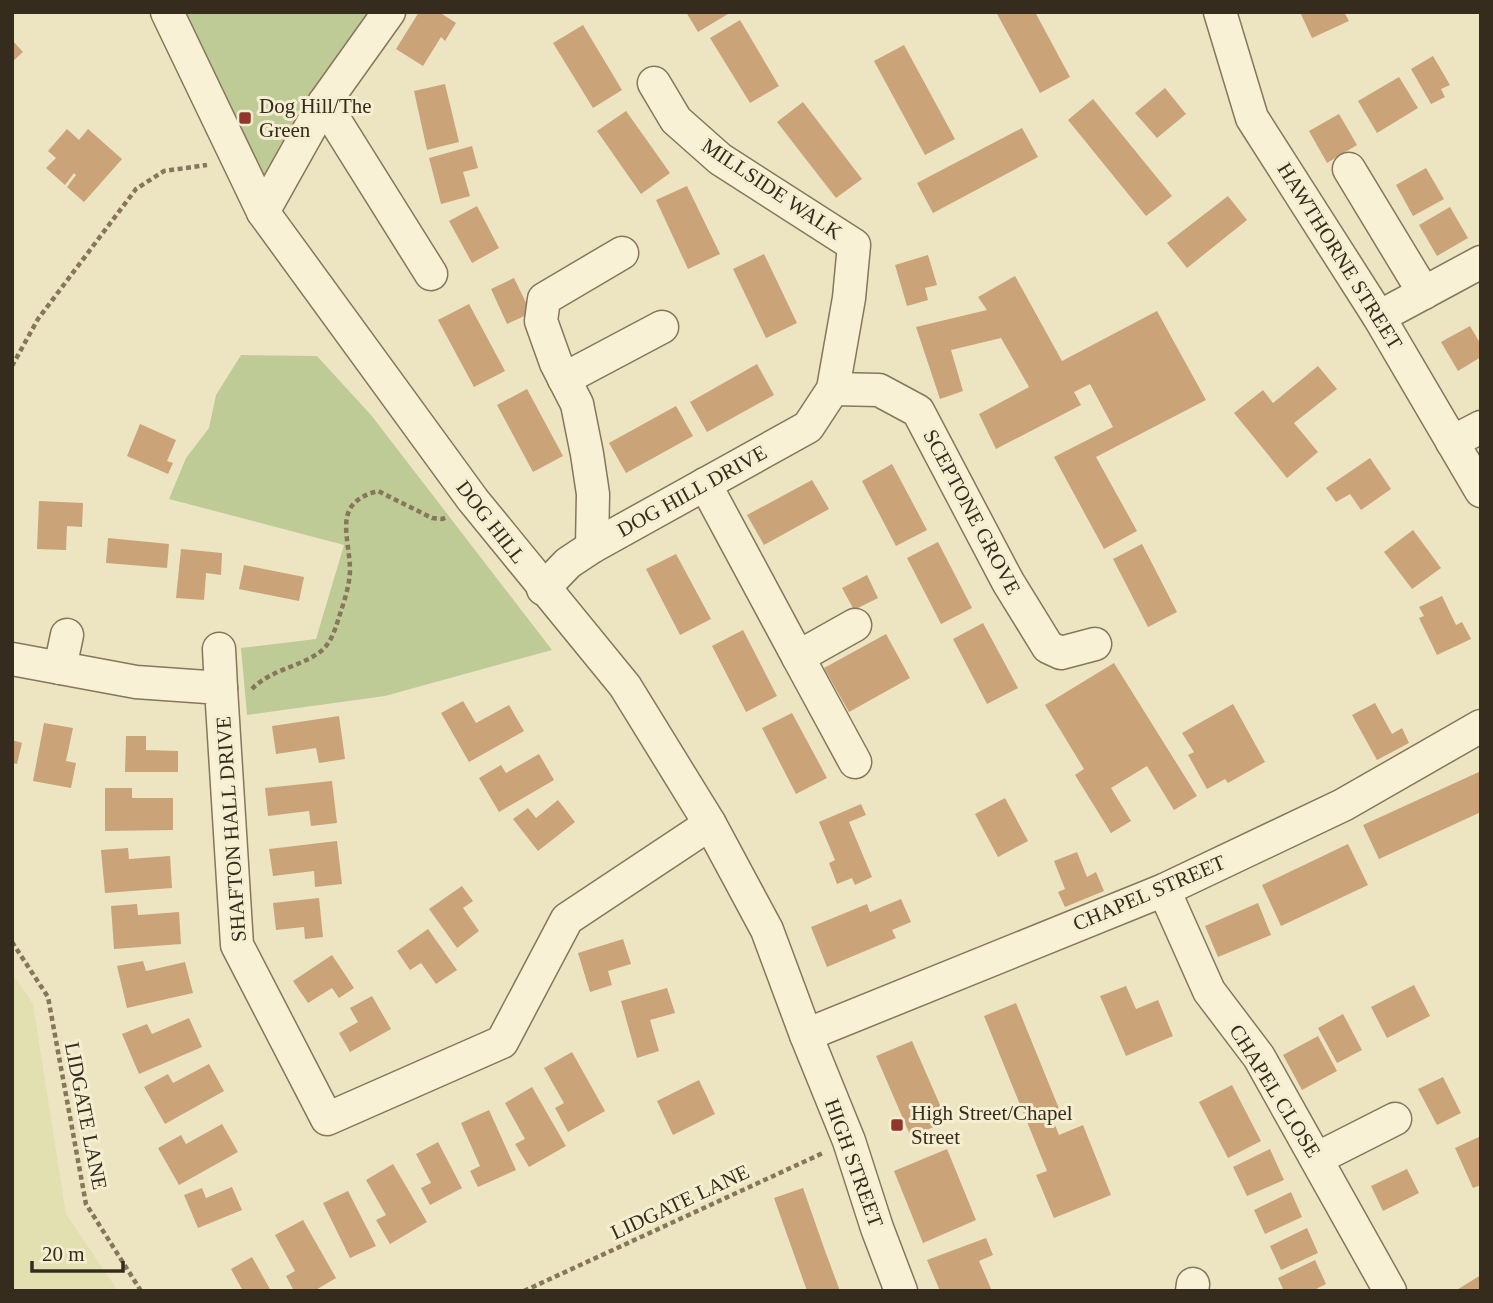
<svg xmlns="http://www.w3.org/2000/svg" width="1493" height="1303" font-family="'Times New Roman',serif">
<rect width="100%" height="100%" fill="#ede5c2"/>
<polygon fill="#e2e0b0" points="12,973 33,1004 66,1214 118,1291 12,1291"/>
<g fill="#bfcb96">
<polygon points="167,12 390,12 263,212"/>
<polygon points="241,355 317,356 371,415 552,650 385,696 247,715 241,648 316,639 344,545 169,499 186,458 209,428 216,395"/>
</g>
<g fill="#caa379">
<polygon points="419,12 439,12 456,23 445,41 441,37 423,66 396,49"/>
<polygon points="686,12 726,12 728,14 698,32"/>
<polygon points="996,12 1035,12 1070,77 1040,93"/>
<polygon points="1300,12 1344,12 1349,21 1312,38"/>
<polygon points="740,20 779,86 750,103 710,38"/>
<polygon points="583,25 622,90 593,108 553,43"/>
<polygon points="12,40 23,52 12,62"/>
<polygon points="904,45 955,139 925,155 874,61"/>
<polygon points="1433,56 1450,85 1441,89 1445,97 1431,104 1411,69"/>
<polygon points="1399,77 1418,108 1377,133 1358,101"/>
<polygon points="445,84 459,142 427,150 414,91"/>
<polygon points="1165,88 1186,114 1157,138 1135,113"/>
<polygon points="1093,99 1172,196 1146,216 1068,120"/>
<polygon points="803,102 862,179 836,198 777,122"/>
<polygon points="626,111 670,173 641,194 597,131"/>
<polygon points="1339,114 1357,145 1327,163 1309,131"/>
<polygon points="1022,128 1038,157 933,213 917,183"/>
<polygon points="67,129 79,140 88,129 122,159 84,202 67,187 76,175 74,173 65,185 46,168 56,158 48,151"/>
<polygon points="472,146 478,168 463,172 470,196 441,204 429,158"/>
<polygon points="1426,168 1444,199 1413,216 1396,185"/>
<polygon points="687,186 720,254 688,269 656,200"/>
<polygon points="1228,196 1247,220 1187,268 1167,243"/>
<polygon points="477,206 499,248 472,263 449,221"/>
<polygon points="1450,207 1468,238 1437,256 1419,225"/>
<polygon points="764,254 797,323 766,338 733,269"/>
<polygon points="928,255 937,285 925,288 928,300 907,306 895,265"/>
<polygon points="1015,276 1062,361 1157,311 1206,400 1096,457 1137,531 1104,549 1054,457 1113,427 1090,384 1074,392 1081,405 996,449 979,414 1029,387 1001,338 951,350 963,391 940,399 916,327 987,310 978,297"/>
<polygon points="514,278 531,313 507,324 491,289"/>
<polygon points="469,304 505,371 474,387 438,320"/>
<polygon points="1470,326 1481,345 1481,357 1458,371 1441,342"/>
<polygon points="757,364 774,395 707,432 690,402"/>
<polygon points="1318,366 1337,389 1294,423 1318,452 1287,478 1234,413 1263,390 1273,403"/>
<polygon points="527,389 563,456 533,472 497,405"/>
<polygon points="676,406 693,436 626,473 609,443"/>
<polygon points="140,424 176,440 167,461 173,463 168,474 127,456"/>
<polygon points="1370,458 1391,489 1361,510 1350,494 1336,502 1326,488"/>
<polygon points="892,464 927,530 896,546 862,481"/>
<polygon points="812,480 829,509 764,545 747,515"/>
<polygon points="39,501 83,503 82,527 67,526 66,550 37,549"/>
<polygon points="1413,530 1441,568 1412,589 1384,552"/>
<polygon points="108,538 169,544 167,568 106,563"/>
<polygon points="938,542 972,608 941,624 907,558"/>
<polygon points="1142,544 1177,612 1148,627 1113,559"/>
<polygon points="181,549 222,553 221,575 206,573 204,600 176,598"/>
<polygon points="676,554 711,619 680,635 646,569"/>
<polygon points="244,565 304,577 299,601 239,589"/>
<polygon points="867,575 878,598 854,610 842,588"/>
<polygon points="1442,596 1456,625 1462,622 1471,639 1437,655 1419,618 1424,616 1419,607"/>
<polygon points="983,623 1018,688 987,704 953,639"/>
<polygon points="743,630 777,696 746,712 712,646"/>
<polygon points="886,634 910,678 849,712 824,668"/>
<polygon points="1114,663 1197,796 1174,810 1147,766 1111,788 1131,821 1111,833 1075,775 1084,769 1045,705"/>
<polygon points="463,701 476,723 509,705 524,731 469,762 441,713"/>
<polygon points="1375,703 1392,734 1402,728 1409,743 1377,760 1352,715"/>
<polygon points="1233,704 1265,762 1228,783 1225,779 1207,789 1188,755 1194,752 1182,733"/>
<polygon points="792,713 827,778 796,794 762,728"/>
<polygon points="339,716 345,759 319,763 316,748 276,754 272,726"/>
<polygon points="44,723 73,728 66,761 76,763 71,788 33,781"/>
<polygon points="126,736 146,736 146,750 178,751 178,772 125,772"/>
<polygon points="12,740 22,743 17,764 12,763"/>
<polygon points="539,754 554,780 499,812 479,778 501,765 506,773"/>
<polygon points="1481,771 1481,812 1379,859 1363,825"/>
<polygon points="332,781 337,823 311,826 309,811 268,816 265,788"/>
<polygon points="105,788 132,788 132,798 173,798 173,830 105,831"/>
<polygon points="1005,798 1028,841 998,857 975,814"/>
<polygon points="558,800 575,822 538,851 513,819 528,808 536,818"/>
<polygon points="861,804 866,815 849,822 872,877 855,885 852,878 837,884 829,863 835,860 819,822"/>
<polygon points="337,841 342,884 315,887 314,871 273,876 269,849"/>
<polygon points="1348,844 1368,885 1281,926 1262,885"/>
<polygon points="128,848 129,859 170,856 172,888 105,893 101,850"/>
<polygon points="1077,852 1087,877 1096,872 1104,891 1065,907 1058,892 1065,889 1054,861"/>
<polygon points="462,886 473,901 463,908 479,931 457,948 429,909"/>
<polygon points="319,898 323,937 305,939 304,927 276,930 273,903"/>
<polygon points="901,899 911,922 892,930 896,938 827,967 811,927 867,904 870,912"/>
<polygon points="1258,903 1271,935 1218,957 1205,926"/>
<polygon points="137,904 138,915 179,912 181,944 114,949 111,906"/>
<polygon points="428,929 457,970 436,984 421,963 410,970 397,951"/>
<polygon points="623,939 631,964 608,971 612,985 590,992 578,953"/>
<polygon points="332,955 354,988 339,998 332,988 308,1003 293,981"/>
<polygon points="143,961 146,971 185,962 193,993 127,1008 117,966"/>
<polygon points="1414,985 1430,1016 1387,1038 1371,1007"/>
<polygon points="1126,986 1136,1009 1158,1000 1173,1036 1126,1056 1100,996"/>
<polygon points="667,988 675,1013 650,1020 659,1051 637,1058 621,1001"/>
<polygon points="372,996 391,1029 350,1052 339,1033 358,1022 350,1008"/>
<polygon points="1016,1003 1062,1116 1053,1120 1059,1135 1083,1125 1111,1195 1054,1218 1036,1175 1047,1171 984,1016"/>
<polygon points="1343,1014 1362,1050 1337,1063 1318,1028"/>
<polygon points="189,1018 202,1047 139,1074 122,1034 147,1024 152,1034"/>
<polygon points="1318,1036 1337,1071 1302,1090 1283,1055"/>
<polygon points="912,1041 947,1121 911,1137 876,1056"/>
<polygon points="572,1052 605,1111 568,1132 555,1108 564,1103 544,1068"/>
<polygon points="209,1064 224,1091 165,1124 144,1087 168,1074 173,1083"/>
<polygon points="1443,1077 1461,1113 1437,1125 1418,1089"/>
<polygon points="699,1080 715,1114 673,1135 657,1101"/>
<polygon points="1232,1085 1261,1141 1228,1158 1199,1102"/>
<polygon points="532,1087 566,1146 529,1167 515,1144 525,1139 505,1103"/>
<polygon points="489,1110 516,1170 478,1187 470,1171 480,1166 461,1123"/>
<polygon points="222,1124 238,1152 179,1185 158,1148 181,1135 186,1144"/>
<polygon points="1481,1136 1481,1185 1473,1188 1455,1148"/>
<polygon points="438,1142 462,1188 430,1205 421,1188 431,1183 416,1154"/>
<polygon points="947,1149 976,1220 923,1243 894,1171"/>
<polygon points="1270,1149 1284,1180 1247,1196 1233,1167"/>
<polygon points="393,1164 427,1222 390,1244 376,1220 386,1215 366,1180"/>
<polygon points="1407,1169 1419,1193 1383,1211 1371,1186"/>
<polygon points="232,1187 242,1210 198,1228 184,1195 202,1188 206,1198"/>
<polygon points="803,1188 824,1248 840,1291 807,1291 774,1198"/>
<polygon points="348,1191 376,1246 350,1258 323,1203"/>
<polygon points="1291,1192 1302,1217 1265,1234 1254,1210"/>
<polygon points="303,1220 336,1278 314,1291 294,1291 286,1276 295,1271 275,1235"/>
<polygon points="1307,1228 1318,1253 1281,1270 1270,1246"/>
<polygon points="986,1238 993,1255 979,1261 992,1291 940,1291 927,1260"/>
<polygon points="252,1257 271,1291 243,1291 231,1269"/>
<polygon points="1315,1260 1326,1284 1312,1291 1284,1291 1278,1278"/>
<polygon points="1481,1275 1481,1291 1455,1291"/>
</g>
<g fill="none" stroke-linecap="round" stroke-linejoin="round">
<g stroke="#86765a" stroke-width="35">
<g id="minor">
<polyline points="167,12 263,212 473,500 625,686 710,824 767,930 806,1035 849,1141 877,1228 901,1291"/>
<polyline points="1220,12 1252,118 1379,317 1481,491"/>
<polyline points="324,103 431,274"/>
<polyline points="1349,169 1424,293"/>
<polyline points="263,212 324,103 389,12"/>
<polyline points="1379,317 1481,262"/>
<polyline points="564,379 662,327"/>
<polyline points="833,389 879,390 918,411 1008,582 1048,647 1061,653 1095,644"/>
<polyline points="1452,442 1481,427"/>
<polyline points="705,484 798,657 855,625"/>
<polyline points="592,547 593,494 587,454 577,404 556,363 541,321 544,299 622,253"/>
<polyline points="543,589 568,563 592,547 808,427 833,389 849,298 854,245 720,159 676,120 654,83"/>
<polyline points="219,649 221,688"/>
<polyline points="798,657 855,762"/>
<polyline points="12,659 136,682 221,688 237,945 327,1119 502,1042 567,919 710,824"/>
<polyline points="60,668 67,635"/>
<polyline points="1164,890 1209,991 1259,1057 1390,1291"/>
<polyline points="806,1035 1164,890 1343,805 1481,726"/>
<polyline points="1318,1158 1395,1119"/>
<polyline points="1192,1291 1193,1284"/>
</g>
</g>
<g stroke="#86765a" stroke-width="4.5" stroke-dasharray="5 3.5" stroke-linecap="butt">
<polyline points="12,366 38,319 136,189 164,171 207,165"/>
<path d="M 252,689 C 271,668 311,665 326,646 C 334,636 337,623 341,611 C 345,599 350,583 350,569 C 349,534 332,503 378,491 L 432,518 L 442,519 L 448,517"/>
<polyline points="12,942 48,997 86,1204 141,1291"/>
<polyline points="524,1291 823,1153"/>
</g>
<use href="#minor" stroke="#f8f1d5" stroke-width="32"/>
</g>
<g fill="#94352b" stroke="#f5eed1" stroke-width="2.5">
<rect x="238" y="111" width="14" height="14" rx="3.5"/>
<rect x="890" y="1118" width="14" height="14" rx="3.5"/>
</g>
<g text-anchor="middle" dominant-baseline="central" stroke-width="6" stroke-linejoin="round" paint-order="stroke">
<g font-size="21" fill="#362c1e" stroke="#f5eed1" text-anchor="start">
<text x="259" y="106">Dog Hill/The<tspan x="259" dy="24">Green</tspan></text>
<text x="911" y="1113">High Street/Chapel<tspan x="911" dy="24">Street</tspan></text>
</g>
<g font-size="21" fill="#362c1e" stroke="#f5eed1">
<text transform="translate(772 189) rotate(34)">MILLSIDE WALK</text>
<text transform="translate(1340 256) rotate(58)">HAWTHORNE STREET</text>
<text transform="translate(692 491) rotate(-29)">DOG HILL DRIVE</text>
<text transform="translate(972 512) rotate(62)">SCEPTONE GROVE</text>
<text transform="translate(491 522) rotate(52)">DOG HILL</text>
<text transform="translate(231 829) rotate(-94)">SHAFTON HALL DRIVE</text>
<text transform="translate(1149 893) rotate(-23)">CHAPEL STREET</text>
<text transform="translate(1275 1091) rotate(58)">CHAPEL CLOSE</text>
<text transform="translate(86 1116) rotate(79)">LIDGATE LANE</text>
<text transform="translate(854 1163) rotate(70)">HIGH STREET</text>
<text transform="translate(680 1202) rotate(-25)">LIDGATE LANE</text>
</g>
</g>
<rect width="1493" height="1303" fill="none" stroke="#362c1e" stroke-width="28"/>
<path d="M32 1261v10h91v-10" fill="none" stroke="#362c1e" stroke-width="3.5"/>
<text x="42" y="1261" font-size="21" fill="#362c1e" stroke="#f5eed1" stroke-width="5" paint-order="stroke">20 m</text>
</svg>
